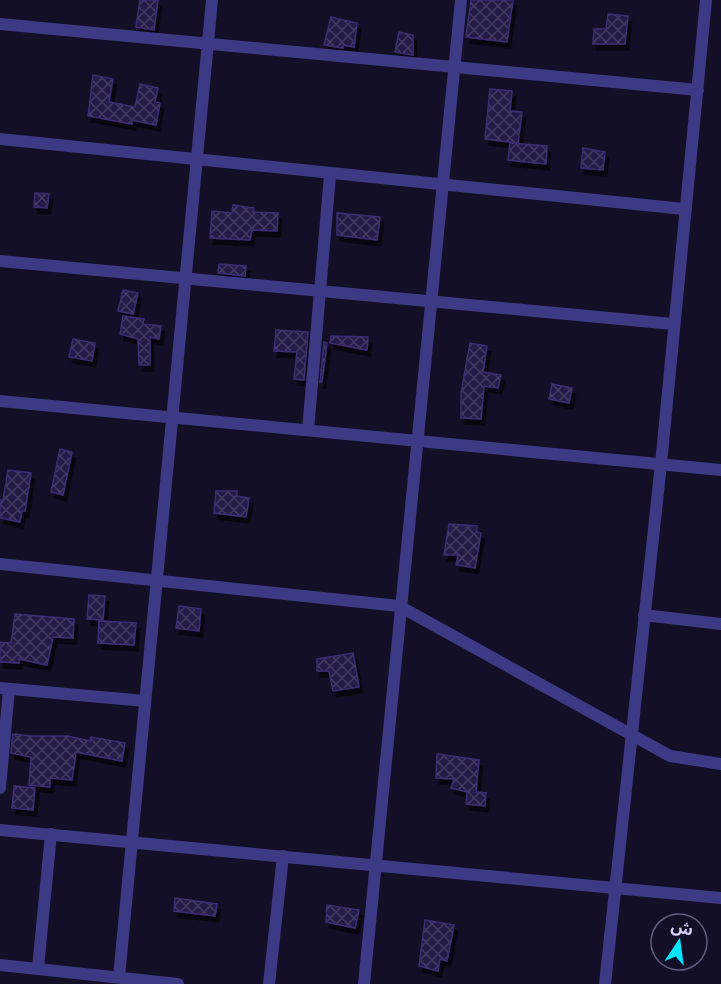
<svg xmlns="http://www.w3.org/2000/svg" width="721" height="984" font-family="'Space Grotesk','Noto Sans Arabic',sans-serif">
<defs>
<pattern id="building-cross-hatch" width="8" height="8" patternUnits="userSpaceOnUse" patternTransform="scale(1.5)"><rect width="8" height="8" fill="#241b47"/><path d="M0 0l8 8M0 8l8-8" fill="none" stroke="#433b63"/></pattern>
<filter id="shadow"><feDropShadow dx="3.5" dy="6" stdDeviation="0" flood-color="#0009"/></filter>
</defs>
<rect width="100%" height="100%" fill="#130f26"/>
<g fill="url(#building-cross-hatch)" stroke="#3b2d73" stroke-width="1.5" filter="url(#shadow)">
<polygon points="140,0 158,0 154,30 136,27"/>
<polygon points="471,0 513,0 507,42 466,37"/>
<polygon points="608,14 628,16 625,44 593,44 594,29 606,29"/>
<polygon points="331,17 357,23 354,47 343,45 343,48 324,45"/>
<polygon points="399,32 413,35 413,55 395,52"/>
<polygon points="93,75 113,79 109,102 135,107 140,84 158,88 155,102 160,103 156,125 132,120 132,124 88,116"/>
<polygon points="490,89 512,91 510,111 522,112 518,143 485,139"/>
<polygon points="510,143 547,146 546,164 508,160"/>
<polygon points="583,148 605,152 603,170 581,168"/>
<polygon points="35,193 49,194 47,208 34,207"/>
<polygon points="233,205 254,208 253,212 278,213 277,231 252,230 250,240 210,238 212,211 232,213"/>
<polygon points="337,213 380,217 377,240 337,235"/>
<polygon points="219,264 246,266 245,276 218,273"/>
<polygon points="123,290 138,293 133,314 118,311"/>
<polygon points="123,316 144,319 143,324 161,326 159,339 150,337 150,365 139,365 138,339 120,334"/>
<polygon points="276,330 308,332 304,380 294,379 297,352 274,351"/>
<polygon points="331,336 368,337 367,350 330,343"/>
<polygon points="73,339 95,343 92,361 69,357"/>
<polygon points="324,342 327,343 322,382 320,382"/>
<polygon points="470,343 487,346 483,372 501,375 498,388 484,386 481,419 461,418 461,393"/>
<polygon points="552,384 572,388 569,403 549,399"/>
<polygon points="60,449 72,452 63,495 51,492"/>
<polygon points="8,470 31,473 25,511 22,511 20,522 0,518 0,500 3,500"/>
<polygon points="216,491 237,491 237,496 249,498 246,517 214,513"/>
<polygon points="449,524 477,526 477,532 481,533 475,568 456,565 458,555 444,555"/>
<polygon points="89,595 105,596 103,620 87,619"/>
<polygon points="179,606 201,609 199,631 176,628"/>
<polygon points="15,614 74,619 73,638 53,637 47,665 19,659 19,663 0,662 0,642 11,643"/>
<polygon points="99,621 136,623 134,645 98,643"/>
<polygon points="353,653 359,687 333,691 329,671 317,671 317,659"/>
<polygon points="13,734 31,736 68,736 90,741 91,737 125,743 122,761 76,752 72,780 50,778 50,787 29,785 31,757 11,753"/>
<polygon points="437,754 479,760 476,792 486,793 485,806 466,804 467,792 451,788 454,779 436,778"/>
<polygon points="14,786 35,788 33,810 12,808"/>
<polygon points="175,898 217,904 215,916 174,911"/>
<polygon points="327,905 359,910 355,928 326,922"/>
<polygon points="425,920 454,925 447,961 440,959 438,971 419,966"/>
</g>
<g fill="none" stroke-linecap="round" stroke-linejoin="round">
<g stroke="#3d3a85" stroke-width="12">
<polyline points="0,24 698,90"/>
<polyline points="0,139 684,209"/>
<polyline points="0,261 673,324"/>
<polyline points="0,401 721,470"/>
<polyline points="308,430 330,175"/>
<polyline points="0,564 399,606 670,756 721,764"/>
<polyline points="644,615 721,624"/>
<polyline points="0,688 145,701"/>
<polyline points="0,788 9,689"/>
<polyline points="0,830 721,898"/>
<polyline points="0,965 178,984"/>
<polyline points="38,968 51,834"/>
<polyline points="119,977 212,0"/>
<polyline points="269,984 283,856"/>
<polyline points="364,984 461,0"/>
<polyline points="605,984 661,464 706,0"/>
</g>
</g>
<g transform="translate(679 942) rotate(13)"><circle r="28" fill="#130f26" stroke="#625e7d" stroke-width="1.5"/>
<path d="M0-4.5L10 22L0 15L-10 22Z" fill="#00e5ff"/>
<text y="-9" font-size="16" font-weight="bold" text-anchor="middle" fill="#d9d4ff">ش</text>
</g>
</svg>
